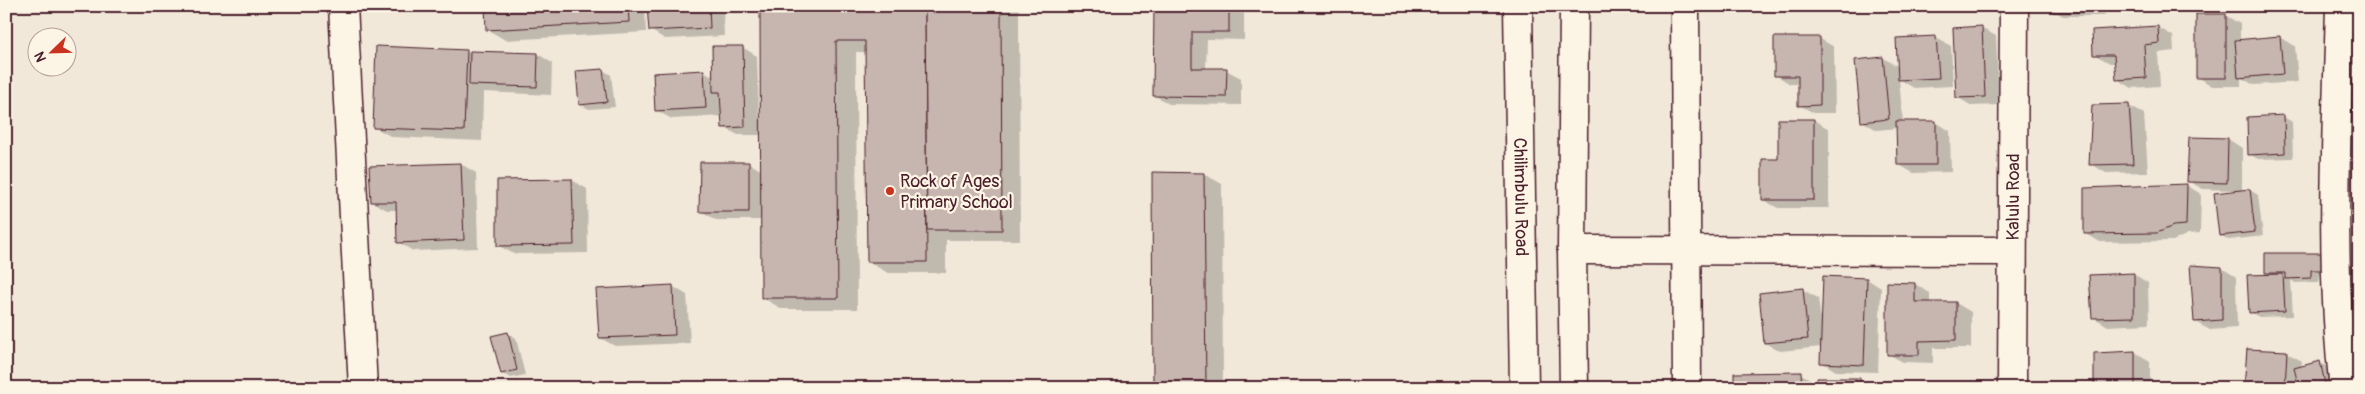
<svg xmlns="http://www.w3.org/2000/svg" width="2365" height="394" font-family="Pangolin,sans-serif">
<rect width="100%" height="100%" fill="#f1e8da"/>
<filter id="ink" filterUnits="userSpaceOnUse"><feTurbulence type="fractalNoise" baseFrequency=".02" numOctaves="2"/><feDisplacementMap in="SourceGraphic" scale="10" xChannelSelector="R" yChannelSelector="G"/><feConvolveMatrix kernelMatrix="1 2 1 2 8 2 1 2 1" color-interpolation-filters="sRGB"/></filter>
<g filter="url(#ink)">
<g fill="#0003">
<polygon points="486,6 645,6 646,32 505,40 487,29"/>
<polygon points="649,6 719,6 723,9 724,36 665,39 650,30"/>
<polygon points="761,6 1019,6 1020,240 946,240 946,273 888,273 868,262 867,52 856,52 857,309 782,309 763,298 762,220 716,220 701,211 749,163 762,171 762,135 738,135 723,127 722,116 672,119 657,111 704,71 714,77 742,47 757,56 759,117 762,117"/>
<polygon points="1156,6 1239,6 1244,9 1244,40 1207,39 1206,69 1226,70 1241,78 1241,105 1169,104 1154,95"/>
<polygon points="2055,6 2103,6 2105,16 2063,16 2054,11"/>
<polygon points="2162,6 2192,6 2192,8"/>
<polygon points="2207,6 2242,6 2242,10 2213,10"/>
<polygon points="2225,15 2240,24 2240,41 2280,37 2295,46 2298,82 2254,85 2241,78 2241,86 2212,86 2198,77"/>
<polygon points="2158,27 2173,36 2174,51 2158,53 2160,86 2132,88 2117,79 2116,63 2110,63 2095,55"/>
<polygon points="1981,28 1996,36 1999,105 1972,106 1957,97"/>
<polygon points="1819,38 1834,47 1835,113 1814,113 1799,105 1799,84 1790,84 1776,75"/>
<polygon points="1936,38 1951,46 1953,86 1914,88 1899,79 1903,122 1936,122 1950,131 1951,172 1913,173 1898,164 1898,128 1877,130 1862,121 1856,61 1883,58 1899,67"/>
<polygon points="466,51 471,54 538,54 552,63 551,95 483,92 482,141 392,137 374,127"/>
<polygon points="603,70 611,75 615,107 589,109 580,104"/>
<polygon points="2129,106 2144,114 2148,172 2106,173 2091,164"/>
<polygon points="2284,117 2292,122 2293,158 2258,159 2249,154"/>
<polygon points="1780,120 1814,120 1829,129 1829,208 1778,208 1763,200 1779,160"/>
<polygon points="2228,139 2242,148 2242,191 2250,190 2258,195 2263,236 2229,240 2220,235 2232,190 2203,189 2188,181"/>
<polygon points="461,164 476,173 478,248 413,251 398,242 397,210 387,210 372,202"/>
<polygon points="1204,174 1222,184 1223,388 1154,388"/>
<polygon points="572,180 587,189 588,253 514,254 499,246 498,181"/>
<polygon points="2186,185 2201,194 2200,233 2188,234 2173,241 2100,242 2085,233"/>
<polygon points="2324,254 2332,274 2320,274 2319,282 2295,283 2291,280 2293,316 2259,317 2250,312 2272,275 2266,272"/>
<polygon points="2222,268 2236,277 2237,328 2210,330 2195,322"/>
<polygon points="2134,274 2148,283 2149,324 2108,326 2093,317"/>
<polygon points="1867,279 1881,288 1878,372 1836,371 1821,362 1822,347 1780,351 1765,343 1803,290 1818,298 1822,328"/>
<polygon points="1888,284 1915,284 1930,293 1930,303 1956,303 1971,312 1971,348 1933,348 1933,363 1903,362 1888,354"/>
<polygon points="672,286 687,295 690,343 615,346 600,338"/>
<polygon points="508,333 516,338 525,375 511,378 502,374"/>
<polygon points="2135,352 2150,361 2150,388 2070,388 2095,387"/>
<polygon points="2287,353 2302,361 2301,367 2320,363 2328,367 2333,388 2245,388"/>
<polygon points="1801,374 1816,382 1816,388 1735,388"/>
<polygon points="1859,379 1874,388 1819,388"/>
</g>
<g fill="#c7b6af" stroke="#4a1f2b">
<polygon points="485,6 628,6 629,22 486,30"/>
<polygon points="647,6 709,6 710,28 649,31"/>
<polygon points="760,6 925,6 927,262 867,262 865,41 836,41 838,298 761,298"/>
<polygon points="925,6 1001,6 1002,230 927,230"/>
<polygon points="1154,6 1229,6 1229,32 1192,32 1192,68 1227,68 1226,97 1153,96"/>
<polygon points="2054,6 2096,6 2097,12 2053,12"/>
<rect x="2196" y="14" width="30" height="64"/>
<polygon points="1982,26 1985,97 1956,98 1953,28"/>
<polygon points="2158,26 2159,43 2144,45 2146,78 2116,80 2114,55 2093,55 2092,30"/>
<polygon points="1936,36 1939,78 1898,80 1896,38"/>
<polygon points="2280,36 2283,74 2238,78 2235,40"/>
<polygon points="1774,37 1820,37 1820,105 1798,106 1798,76 1774,76"/>
<polygon points="376,46 467,50 464,131 373,128"/>
<polygon points="712,46 743,46 745,127 722,128 720,92 713,92"/>
<polygon points="470,51 538,53 537,87 469,85"/>
<polygon points="1883,57 1889,119 1861,122 1855,60"/>
<polygon points="603,69 607,102 579,105 576,71"/>
<polygon points="704,70 706,108 655,111 653,73"/>
<polygon points="2129,104 2133,164 2089,165 2092,105"/>
<polygon points="2284,115 2285,153 2248,155 2247,117"/>
<polygon points="1778,119 1814,119 1814,200 1762,200 1762,159 1778,159"/>
<polygon points="1896,121 1936,121 1936,165 1897,165"/>
<polygon points="2189,137 2228,138 2227,183 2187,182"/>
<polygon points="700,162 749,162 749,212 699,212"/>
<polygon points="461,163 464,240 397,243 396,202 371,202 369,166"/>
<polygon points="1152,172 1204,173 1206,388 1153,388"/>
<polygon points="572,179 574,245 497,246 497,180"/>
<polygon points="2187,184 2186,225 2173,226 2157,233 2084,234 2084,188"/>
<polygon points="2250,189 2255,232 2219,236 2214,193"/>
<polygon points="2265,253 2324,253 2324,270 2311,270 2311,278 2286,279 2286,273 2265,273"/>
<polygon points="2190,265 2222,267 2222,320 2194,322"/>
<polygon points="2134,273 2134,317 2092,318 2089,275"/>
<polygon points="2283,274 2285,311 2249,313 2247,275"/>
<polygon points="1823,276 1867,278 1864,365 1820,363"/>
<polygon points="1887,282 1915,283 1915,302 1956,302 1956,340 1919,341 1919,355 1887,355"/>
<polygon points="673,285 675,335 599,338 596,289"/>
<polygon points="1803,288 1808,339 1764,343 1759,293"/>
<polygon points="508,332 517,370 501,374 491,336"/>
<polygon points="2247,349 2287,351 2285,388 2244,388"/>
<polygon points="2135,351 2135,388 2069,388 2069,384 2094,386 2094,353"/>
<polygon points="2320,361 2326,388 2299,388 2294,368"/>
<polygon points="1801,372 1802,388 1734,388 1734,373"/>
<polygon points="1817,378 1860,378 1860,388 1818,388"/>
</g>
<g fill="none" stroke-linecap="round" stroke-linejoin="round">
<g stroke="#4a1f2b" stroke-width="31">
<g id="street">
<polyline points="343,6 363,388"/>
<polyline points="1685,6 1687,388"/>
<path d="M 2340,6 C 2337,133 2329,262 2344,388"/>
<polyline points="1572,250 2011,251"/>
<path id="s1" d="M 2012,388 L 2014,6"/>
</g>
</g>
<g stroke="#4a1f2b" stroke-width="31">
<g id="secondary">
<path id="s2" d="M 1518,6 L 1524,388"/>
<polyline points="1574,6 1572,250 1574,388"/>
</g>
</g>
<use href="#street" stroke="#fcf5e5" stroke-width="28"/>
<use href="#secondary" stroke="#fcf5e5" stroke-width="28"/>
</g>
</g>
<circle fill="#c8321e" stroke="#fcf5e5" stroke-width="2" cx="890" cy="191" r="5"/>
<g text-anchor="middle" dominant-baseline="central" stroke-width="4.5" stroke-linejoin="round" paint-order="stroke">
<g font-size="18" fill="#4a1f2b" stroke="#fcf5e5" text-anchor="start">
<text x="900" y="181">Rock of Ages<tspan x="900" dy="21">Primary School</tspan></text>
</g>
<g font-size="18" fill="#4a1f2b" stroke="#fcf5e5">
<text stroke="none"><textPath href="#s2" startOffset="191">Chilimbulu Road</textPath></text>
<text stroke="none"><textPath href="#s1" startOffset="191">Kalulu Road</textPath></text>
</g>
</g>
<rect width="2365" height="394" fill="none" stroke="#fcf5e5" stroke-width="25"/>
<rect x="12" y="12" width="2340" height="369" fill="none" stroke="#4a1f2b" stroke-width="2" filter="url(#ink)"/>
<g transform="translate(52 52) rotate(247)"><circle r="24" fill="#fcf5e5" stroke="#b59f9b"/>
<path d="M0-4L9 19L0 12L-9 19Z" fill="#c8321e"/>
<text y="-8" font-size="14" font-weight="bold" text-anchor="middle" fill="#4a1f2b">N</text>
</g>
</svg>
